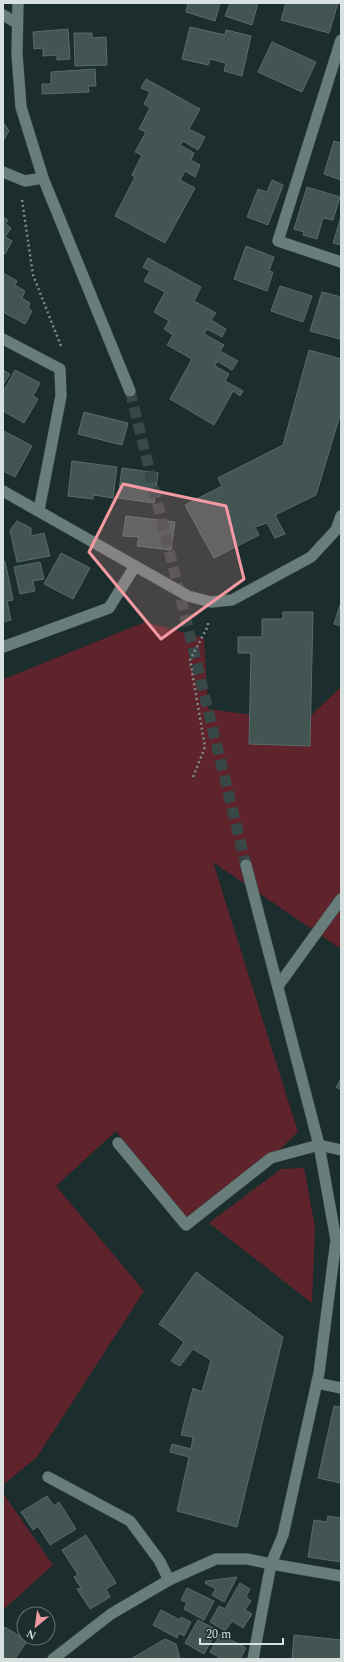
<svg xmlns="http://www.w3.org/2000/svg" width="344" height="1662" font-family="Spectral,serif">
<rect width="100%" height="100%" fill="#1b2d2c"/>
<g fill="#5f232c">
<polygon points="145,622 204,638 208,709 304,722 341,687 341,949 213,862 298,1132 271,1158 186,1225 116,1131 56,1186 144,1291 37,1457 3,1485 3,683 4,679"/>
<polygon points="304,1168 315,1227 312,1303 209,1223 281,1169"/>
<polygon points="3,1493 53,1565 3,1610"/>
</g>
<g fill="#425553" stroke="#586c6a">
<polygon points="188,3 220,3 215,21 186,12"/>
<polygon points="230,3 258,3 252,25 225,16"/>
<polygon points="286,3 338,3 329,33 281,20"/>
<polygon points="190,27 225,35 226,30 251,36 242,76 224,71 226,63 210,59 208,65 182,59"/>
<polygon points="68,29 70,59 57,60 57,55 43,56 43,48 34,49 33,32"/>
<polygon points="74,33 92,33 92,38 106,37 107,65 75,66"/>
<polygon points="272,42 316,62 302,92 258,72"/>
<polygon points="95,69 96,86 88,86 89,92 42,94 42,84 51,84 51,72"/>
<polygon points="146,79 200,109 189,129 205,137 198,150 183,141 180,145 194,153 191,160 200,165 195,177 185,171 180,180 195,188 165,243 115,216 135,177 132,175 142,155 135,152 146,132 139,129 150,108 144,104 150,92 141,88"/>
<polygon points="3,122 9,131 3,141"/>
<polygon points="334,141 341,143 341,180 324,174"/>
<polygon points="272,180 283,185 268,225 247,217 258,189 267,192"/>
<polygon points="307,187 340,197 333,220 323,218 317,239 303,235 304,232 294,229"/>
<polygon points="3,217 8,220 5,224 11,228 5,237 12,241 5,254 3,252"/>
<polygon points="341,217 341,245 333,243"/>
<polygon points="246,246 274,257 269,271 273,272 267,291 234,279"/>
<polygon points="148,258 201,287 194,301 216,313 211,320 226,329 222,337 207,329 204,334 224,345 220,351 238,361 232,370 217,361 215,366 229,374 225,381 243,391 240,396 233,391 214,425 170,399 192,359 167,345 173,335 164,329 169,321 154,312 165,292 144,281 150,271 143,267"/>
<polygon points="3,273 17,281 15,285 25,291 22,298 30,303 28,308 32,311 25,324 3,312"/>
<polygon points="280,286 312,296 303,322 271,311"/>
<polygon points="322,292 341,297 340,339 310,331"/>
<polygon points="309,350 341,359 341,412 316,495 275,515 285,534 275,538 267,523 255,527 259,535 214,558 185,505 222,486 218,478 283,445"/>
<polygon points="3,370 10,374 3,385"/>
<polygon points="15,370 40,383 33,396 38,399 24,423 3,411 3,392"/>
<polygon points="84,412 128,423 122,445 78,434"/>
<polygon points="4,431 32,446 15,477 3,471"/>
<polygon points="72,461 117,467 113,498 93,495 93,499 68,496"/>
<polygon points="122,468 158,473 154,503 118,498"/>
<polygon points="126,516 175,522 171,550 137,546 139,537 123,536"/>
<polygon points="17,521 31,528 31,536 44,533 50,556 17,562 10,530"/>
<polygon points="61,553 90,568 73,599 44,584"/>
<polygon points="3,561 5,561 13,600 7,601 11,620 3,622"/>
<polygon points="40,562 44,579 33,581 35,591 20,594 14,567"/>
<polygon points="341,602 341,626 334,624"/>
<polygon points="283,612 313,612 310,746 249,744 251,653 238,653 238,637 262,637 262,619 283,619"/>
<polygon points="341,1079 341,1090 336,1087"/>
<polygon points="196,1272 283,1337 237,1527 177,1511 189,1457 170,1452 172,1444 191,1449 193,1437 181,1435 193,1388 202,1392 211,1360 193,1349 180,1366 171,1361 184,1342 159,1324"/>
<polygon points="334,1406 341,1407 341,1483 318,1478"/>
<polygon points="47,1496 54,1506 59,1502 76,1529 50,1545 38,1526 33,1530 21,1512"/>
<polygon points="328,1516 341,1518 341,1562 308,1557 314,1520 327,1522"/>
<polygon points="86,1535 116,1583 106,1589 110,1597 90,1609 77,1589 81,1588 74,1577 78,1575 62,1550"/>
<polygon points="237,1577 224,1602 212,1595 216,1589 205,1583 206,1581"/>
<polygon points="240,1583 250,1589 246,1597 251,1601 245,1610 252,1614 243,1628 232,1621 225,1631 210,1622 219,1606 225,1609"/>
<polygon points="187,1588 214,1601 204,1620 184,1609 187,1603 181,1600"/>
<polygon points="161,1610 180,1620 181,1617 191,1622 184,1636 179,1633 177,1638 153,1625"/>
<polygon points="198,1620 217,1630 204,1654 185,1643"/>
<polygon points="5,1627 27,1641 15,1659 3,1659 3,1630"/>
<polygon points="220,1634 246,1648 240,1659 222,1659 210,1652"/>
<polygon points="294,1635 341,1640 341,1659 292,1659"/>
<polygon points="165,1639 176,1644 180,1659 131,1659"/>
</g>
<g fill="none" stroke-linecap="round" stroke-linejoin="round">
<polyline stroke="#374847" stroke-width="11" stroke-dasharray="11 5.5" stroke-linecap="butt" points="130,391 246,865"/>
<g stroke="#3b4b49" stroke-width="12">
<g id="service">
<polyline points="278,986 341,899"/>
<polyline points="317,1383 341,1388"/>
</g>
</g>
<g stroke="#3b4b49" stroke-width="12">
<g id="minor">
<polyline points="18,3 17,54 21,107 43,178 130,391"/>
<polyline points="3,15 17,23"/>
<polyline points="341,40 278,241 341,262"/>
<polyline points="3,172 25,181 43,178"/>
<polyline points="3,339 60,369 61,396 39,510"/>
<polyline points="3,491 188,596 211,602 232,600 311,557 336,530 341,516"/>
<polyline points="3,647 109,608 135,566"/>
<polyline points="246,865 319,1145 336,1240 319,1373 283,1535 271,1564 253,1659"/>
<polyline points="118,1143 186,1225 271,1158 319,1145 341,1150"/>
<polyline points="48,1477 130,1521 159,1560 169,1580"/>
<polyline points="271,1564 341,1576"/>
</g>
</g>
<g stroke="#3b4b49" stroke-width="12">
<polyline id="tertiary" points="53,1659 111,1614 169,1580 216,1559 247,1559 271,1564"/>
</g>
<g stroke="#7e8c8b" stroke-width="2.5" stroke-dasharray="2 3" stroke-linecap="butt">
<polyline points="22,200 33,275 61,346"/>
<polyline points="193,777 205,747 190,660 208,626 208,621"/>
</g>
<use href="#service" stroke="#697d7b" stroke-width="11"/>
<use href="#minor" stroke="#697d7b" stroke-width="11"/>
<use href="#tertiary" stroke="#697d7b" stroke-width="11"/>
</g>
<path fill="#f49aa3" fill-opacity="0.2" stroke="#f49aa3" stroke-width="3" stroke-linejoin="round" d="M 123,484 L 226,506 L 244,579 L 161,639 L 89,552 Z"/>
<rect width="344" height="1662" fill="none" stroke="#d6e1e0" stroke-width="8"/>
<g transform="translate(36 1626) rotate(209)"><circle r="19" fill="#1b2d2c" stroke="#667574"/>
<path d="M0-3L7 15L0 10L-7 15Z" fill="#f49aa3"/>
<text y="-6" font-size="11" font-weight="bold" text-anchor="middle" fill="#d6e1e0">N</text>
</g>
<path d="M200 1638v6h83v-6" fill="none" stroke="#d6e1e0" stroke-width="2"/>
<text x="206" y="1638" font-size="12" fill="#d6e1e0" stroke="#1b2d2c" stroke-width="3" paint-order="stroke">20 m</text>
</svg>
